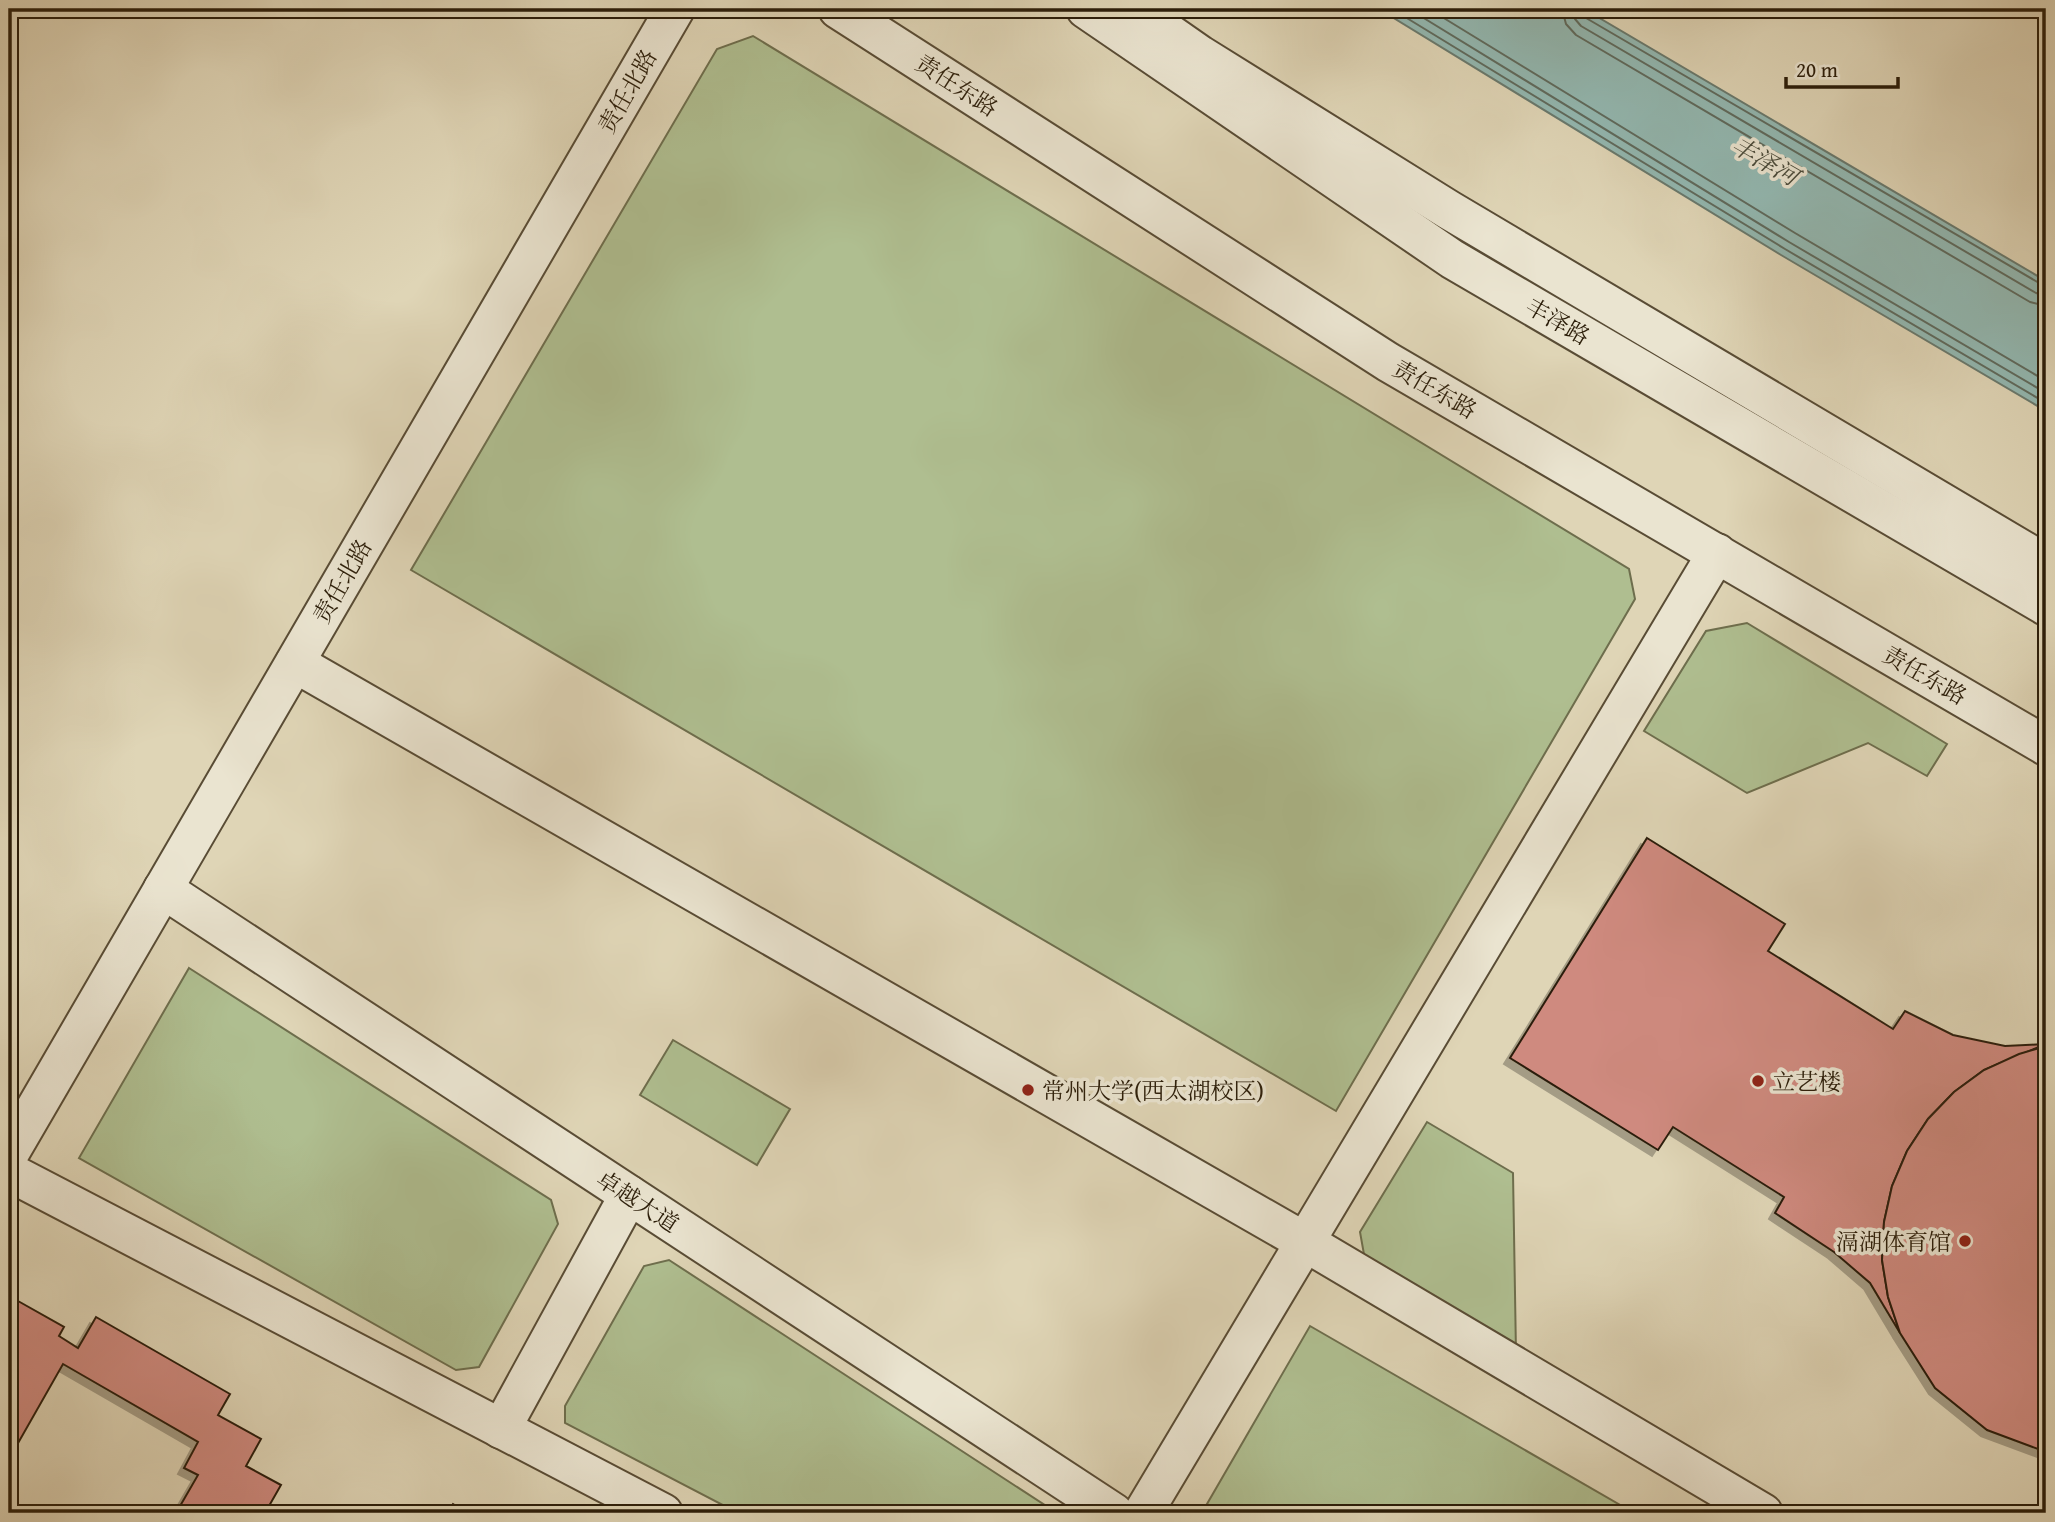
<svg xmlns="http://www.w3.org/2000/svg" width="2055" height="1522" font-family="'Gentium Book Plus','Noto Serif SC',serif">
<defs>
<filter id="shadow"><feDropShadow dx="-6" dy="6" stdDeviation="0" flood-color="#0004"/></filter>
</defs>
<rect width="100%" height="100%" fill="#dfd5b6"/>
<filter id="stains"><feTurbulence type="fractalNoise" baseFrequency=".00286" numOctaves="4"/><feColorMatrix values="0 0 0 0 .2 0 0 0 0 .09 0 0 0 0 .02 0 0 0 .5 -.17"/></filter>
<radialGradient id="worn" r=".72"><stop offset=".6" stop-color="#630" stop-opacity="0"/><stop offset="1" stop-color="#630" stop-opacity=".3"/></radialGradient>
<g fill="#afbe90" stroke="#6e6e4d" stroke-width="2">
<polygon points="753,36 1629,569 1635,599 1336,1111 411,570 717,49"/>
<polygon points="1747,623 1947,744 1927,776 1868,743 1747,793 1644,731 1706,631"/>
<polygon points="189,968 551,1200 558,1224 479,1367 456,1370 79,1158"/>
<polygon points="673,1040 790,1109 757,1165 640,1095"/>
<polygon points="1427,1122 1513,1173 1516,1353 1365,1260 1360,1232"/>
<polygon points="669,1260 1057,1513 738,1513 565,1423 565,1406 644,1266"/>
<polygon points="1310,1326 1634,1513 1222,1513 1207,1504"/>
</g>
<polygon fill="#93b8b1" stroke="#6a7a6e" stroke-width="2" points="1379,9 1584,9 2046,281 2046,411 1781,255"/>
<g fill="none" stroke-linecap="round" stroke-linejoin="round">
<g stroke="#606b5e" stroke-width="2">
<polyline points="1392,9 1785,249 2046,403"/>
<polyline points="1409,9 1789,242 2046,393"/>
<polyline points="1429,9 1795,233 2046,381"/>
<polyline points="1562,9 1566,24 1576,35 2030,302 2046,306"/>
<polyline points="1573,9 1575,19 1581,26 2036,293 2046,296"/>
<polyline points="1581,9 1586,18 2046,287"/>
</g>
</g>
<g fill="#cf8a7f" stroke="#2c1e0a" stroke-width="2" filter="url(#shadow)">
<polygon points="1647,838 1785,924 1768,951 1893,1029 1905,1011 1953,1035 2005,1046 2046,1044 1984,1070 1954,1092 1928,1119 1907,1151 1892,1186 1884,1222 1882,1260 1888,1297 1900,1333 1870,1283 1834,1252 1775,1213 1784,1197 1673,1127 1658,1150 1510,1058"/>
<polygon points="2046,1046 2046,1452 1987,1430 1935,1388 1900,1333 1888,1297 1882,1260 1884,1222 1892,1186 1907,1151 1928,1119 1954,1092 1984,1070 2019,1054"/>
<polygon points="18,1301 64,1327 59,1336 78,1348 96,1317 230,1394 218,1415 261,1439 246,1466 281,1485 265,1513 176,1513 198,1475 184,1468 198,1442 63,1364 9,1459 9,1317"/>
<polygon points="453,1504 468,1513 447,1513"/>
</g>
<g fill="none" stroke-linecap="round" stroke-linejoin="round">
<g stroke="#594c35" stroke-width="42">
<g id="minor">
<polyline points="838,9 1388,362 2046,746"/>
<polyline points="1086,9 1452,259 2046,606"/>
<polyline points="1134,9 1200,55 1449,210 2046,564"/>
<polyline points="295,663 1305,1242 1763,1513"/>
<polyline points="163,889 1114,1513"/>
<polyline points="9,1154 675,9"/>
<polyline points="9,1172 663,1513"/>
<polyline points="501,1429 629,1195"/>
<polyline points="1143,1513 1717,553"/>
</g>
</g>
<use href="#minor" stroke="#eae4d0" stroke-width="38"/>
</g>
<g fill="#8f2418" stroke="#eae4d0" stroke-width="2.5">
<circle cx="1758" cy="1081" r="7"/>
<circle cx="1028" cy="1090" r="7"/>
<circle cx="1965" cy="1241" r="7"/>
</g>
<g text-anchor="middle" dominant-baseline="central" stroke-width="7" stroke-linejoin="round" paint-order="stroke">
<g font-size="23" fill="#2c1e0a" stroke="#eae4d0">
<text transform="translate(957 85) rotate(33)">责任东路</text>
<text transform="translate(627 91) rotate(-60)">责任北路</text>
<text transform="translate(1558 321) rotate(30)">丰泽路</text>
<text transform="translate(1435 389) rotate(30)">责任东路</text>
<text transform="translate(342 581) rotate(-60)">责任北路</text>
<text transform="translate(1925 675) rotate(30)">责任东路</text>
<text transform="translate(638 1201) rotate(33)">卓越大道</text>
</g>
<g font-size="23" fill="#2c1e0a" stroke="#eae4d0" text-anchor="start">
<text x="1772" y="1081">立艺楼</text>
<text x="1042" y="1090">常州大学(西太湖校区)</text>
<text x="1951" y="1241" text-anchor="end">滆湖体育馆</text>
</g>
<g font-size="24" font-style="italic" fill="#4b4c3c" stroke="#eae4d0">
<text transform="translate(1765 161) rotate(30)">丰泽河</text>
</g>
</g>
<rect width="2055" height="1522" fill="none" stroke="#dfd5b6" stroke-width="35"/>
<rect x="10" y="10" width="2034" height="1501" fill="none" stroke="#2c1e0a" stroke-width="3.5"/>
<rect x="18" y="18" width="2020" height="1487" fill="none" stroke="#2c1e0a" stroke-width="2"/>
<path d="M1786 77v10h112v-10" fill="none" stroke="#2c1e0a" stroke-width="3.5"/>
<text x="1796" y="77" font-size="21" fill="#2c1e0a" stroke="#eae4d0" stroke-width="5" paint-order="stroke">20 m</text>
<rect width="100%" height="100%" filter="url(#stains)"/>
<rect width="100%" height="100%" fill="url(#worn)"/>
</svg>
